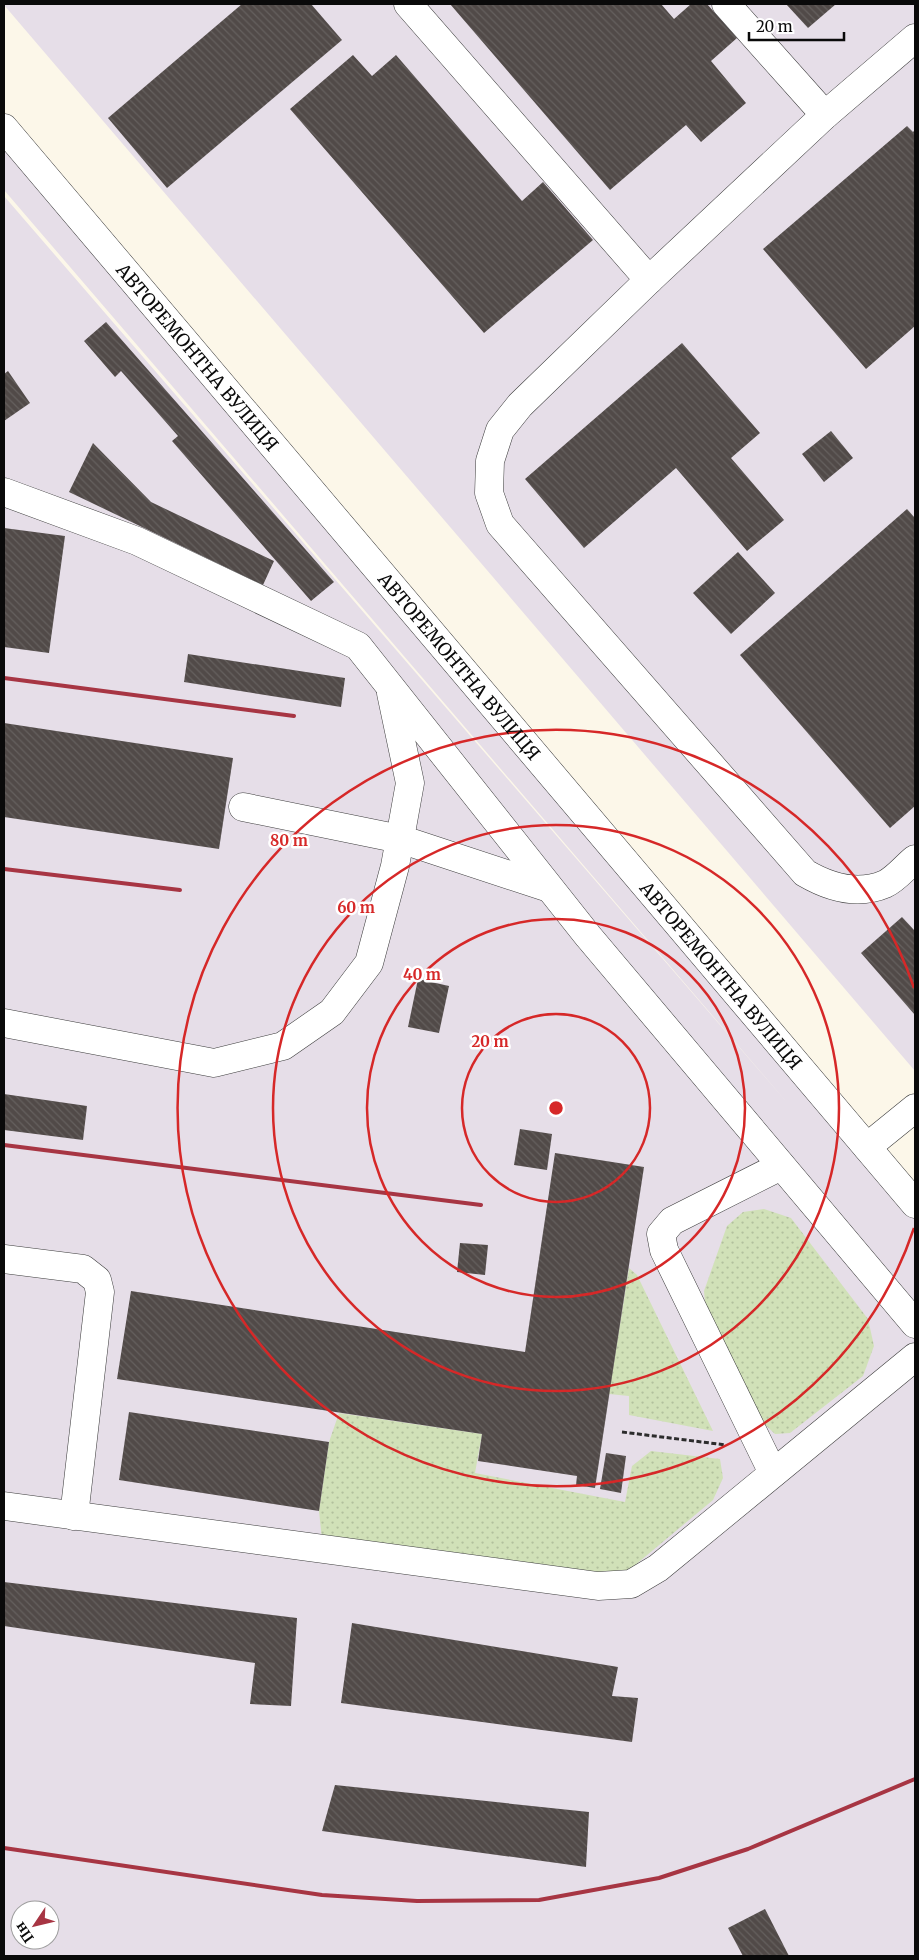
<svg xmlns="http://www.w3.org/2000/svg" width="919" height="1960" font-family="Merriweather,serif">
<defs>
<pattern id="grass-dots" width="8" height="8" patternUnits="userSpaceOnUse" patternTransform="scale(1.25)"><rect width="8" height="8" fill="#d1e1b8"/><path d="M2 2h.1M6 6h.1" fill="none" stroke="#b2c09d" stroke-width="1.8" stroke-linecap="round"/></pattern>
<pattern id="building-back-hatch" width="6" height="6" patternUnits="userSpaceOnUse" patternTransform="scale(1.25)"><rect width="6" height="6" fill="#514a48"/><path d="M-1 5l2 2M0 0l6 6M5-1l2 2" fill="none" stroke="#65605e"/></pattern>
</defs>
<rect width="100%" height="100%" fill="#fcf7e9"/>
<g fill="#e6dee8" fill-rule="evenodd">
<polygon points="4,4 915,4 915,1071 4,5"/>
<path d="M 4,122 L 915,1185 L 915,1956 L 4,1956 L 4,196 L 790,1106 L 4,190 ZM 20,1910 L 50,1910 L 50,1940 L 20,1940 Z"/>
</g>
<g fill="url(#grass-dots)">
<polygon points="764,1209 791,1218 868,1319 874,1346 863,1376 790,1433 775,1434 760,1420 706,1314 704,1291 727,1226 743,1212"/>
<polygon points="629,1268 637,1275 713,1431 629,1415 629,1396 609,1394"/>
<polygon points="339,1413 482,1434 475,1473 625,1502 632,1466 651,1451 720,1459 723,1478 713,1500 628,1571 576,1578 322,1540 319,1511 329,1442"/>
</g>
<g fill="url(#building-back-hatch)">
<polygon points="242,4 311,4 342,40 167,188 108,118"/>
<polygon points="450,4 661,4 674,19 691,4 707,4 737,38 711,61 746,103 701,142 686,125 610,190"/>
<polygon points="786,4 836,4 808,28"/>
<polygon points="353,55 372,76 396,55 522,201 543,182 593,240 484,333 290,109"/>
<polygon points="907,126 913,132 915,130 915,326 866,369 763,249"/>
<polygon points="106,322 334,582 311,601 172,441 178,436 121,371 115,377 84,341"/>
<polygon points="682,343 760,433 731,458 784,520 747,551 676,468 584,548 525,479"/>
<polygon points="8,371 30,403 4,421 4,374"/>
<polygon points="831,431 853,458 824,482 802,454"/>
<polygon points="93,443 151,502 274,561 263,585 69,492"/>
<polygon points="907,509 915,518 915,806 890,828 740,655"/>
<polygon points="4,528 65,536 49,653 4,647"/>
<polygon points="738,552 775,593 731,634 693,593"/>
<polygon points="188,654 345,678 341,707 184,682"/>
<polygon points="4,723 233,758 219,849 4,817"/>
<polygon points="902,917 915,931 915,1015 861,953"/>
<polygon points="418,979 449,986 439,1033 408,1027"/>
<polygon points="4,1094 87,1106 83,1140 4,1130"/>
<polygon points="520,1129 552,1134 547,1170 514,1165"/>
<polygon points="555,1153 644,1167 595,1488 576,1485 577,1476 478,1461 482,1434 117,1379 131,1291 525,1352"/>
<polygon points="460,1243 488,1245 485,1275 457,1272"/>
<polygon points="129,1412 329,1442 319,1511 119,1480"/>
<polygon points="606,1453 626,1456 621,1493 600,1489"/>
<polygon points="4,1582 297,1618 291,1706 250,1704 255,1663 4,1626"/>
<polygon points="352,1623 618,1667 612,1696 638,1698 632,1742 341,1703"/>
<polygon points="335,1785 589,1812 586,1867 322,1831"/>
<polygon points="765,1909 789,1956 743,1956 728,1928"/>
</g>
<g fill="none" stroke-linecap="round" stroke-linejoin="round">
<g stroke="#3d3d3d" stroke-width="29">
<g id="minor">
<polyline points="408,4 649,280"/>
<polyline points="726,4 825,115"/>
<path d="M 915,38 L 825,115 L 649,280 L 520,405 L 500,430 L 490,461 L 489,493 L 500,524 L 805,873 C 829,887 857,896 885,884 C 896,879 906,866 915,859"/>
<path id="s1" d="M 4,128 L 915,1204"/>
<polyline points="4,492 137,541 358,646 588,936 915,1324"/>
<polyline points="243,807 400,839 549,888"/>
<polyline points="4,1023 214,1063 283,1046 332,1012 369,963 395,866 410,783 391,693"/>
<polyline points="867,1147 915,1108"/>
<polyline points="4,1259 83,1269 97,1280 100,1292 74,1516"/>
<polyline points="773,1473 664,1250 661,1234 672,1221 781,1166"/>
<polyline points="4,1506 598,1586 631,1584 658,1568 915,1357"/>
</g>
</g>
<polyline stroke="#2c2c2c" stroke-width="3" stroke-dasharray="5 2.5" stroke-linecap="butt" points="622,1432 726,1445"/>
<use href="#minor" stroke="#fff" stroke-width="28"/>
<g stroke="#a73543" stroke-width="4">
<polyline points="4,678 294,716"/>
<polyline points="4,869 180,890"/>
<polyline points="4,1145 481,1205"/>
<polyline points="4,1848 322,1895 417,1901 539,1900 659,1878 748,1849 915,1779"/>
</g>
</g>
<g fill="none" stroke="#d62828" stroke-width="2.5">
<circle cx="556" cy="1108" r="94"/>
<circle cx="556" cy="1108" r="189"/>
<circle cx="556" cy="1108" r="283"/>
<path d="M914 1228A378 378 0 1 1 914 988"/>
</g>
<g text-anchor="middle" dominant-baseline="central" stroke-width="5" stroke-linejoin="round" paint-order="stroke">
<g font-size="18" fill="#0a0a0a" stroke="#fff">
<text stroke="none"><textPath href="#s1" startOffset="300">АВТОРЕМОНТНА ВУЛИЦЯ</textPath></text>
<text stroke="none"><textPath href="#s1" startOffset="705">АВТОРЕМОНТНА ВУЛИЦЯ</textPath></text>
<text stroke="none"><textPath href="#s1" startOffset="1110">АВТОРЕМОНТНА ВУЛИЦЯ</textPath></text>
</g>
</g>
<circle cx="556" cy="1108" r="8" fill="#d62828" stroke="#fff" stroke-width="2.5"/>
<g font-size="15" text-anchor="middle" font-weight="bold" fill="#d62828" stroke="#fff" stroke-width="5" stroke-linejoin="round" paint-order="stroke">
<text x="289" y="846">80 m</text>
<text x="356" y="913">60 m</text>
<text x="422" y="980">40 m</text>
<text x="490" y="1047">20 m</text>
</g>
<rect width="919" height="1960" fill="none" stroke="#0a0a0a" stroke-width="10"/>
<g transform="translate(35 1925) rotate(235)"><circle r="24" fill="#ffffff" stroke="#9d9d9d"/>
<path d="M0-4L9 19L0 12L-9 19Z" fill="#a73543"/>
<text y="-8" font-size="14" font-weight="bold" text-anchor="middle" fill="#0a0a0a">Пн</text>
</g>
<path d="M749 32v8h95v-8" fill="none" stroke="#0a0a0a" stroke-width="2.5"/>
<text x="756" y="32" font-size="15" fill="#0a0a0a" stroke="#ffffff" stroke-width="4" paint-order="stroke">20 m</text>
</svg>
